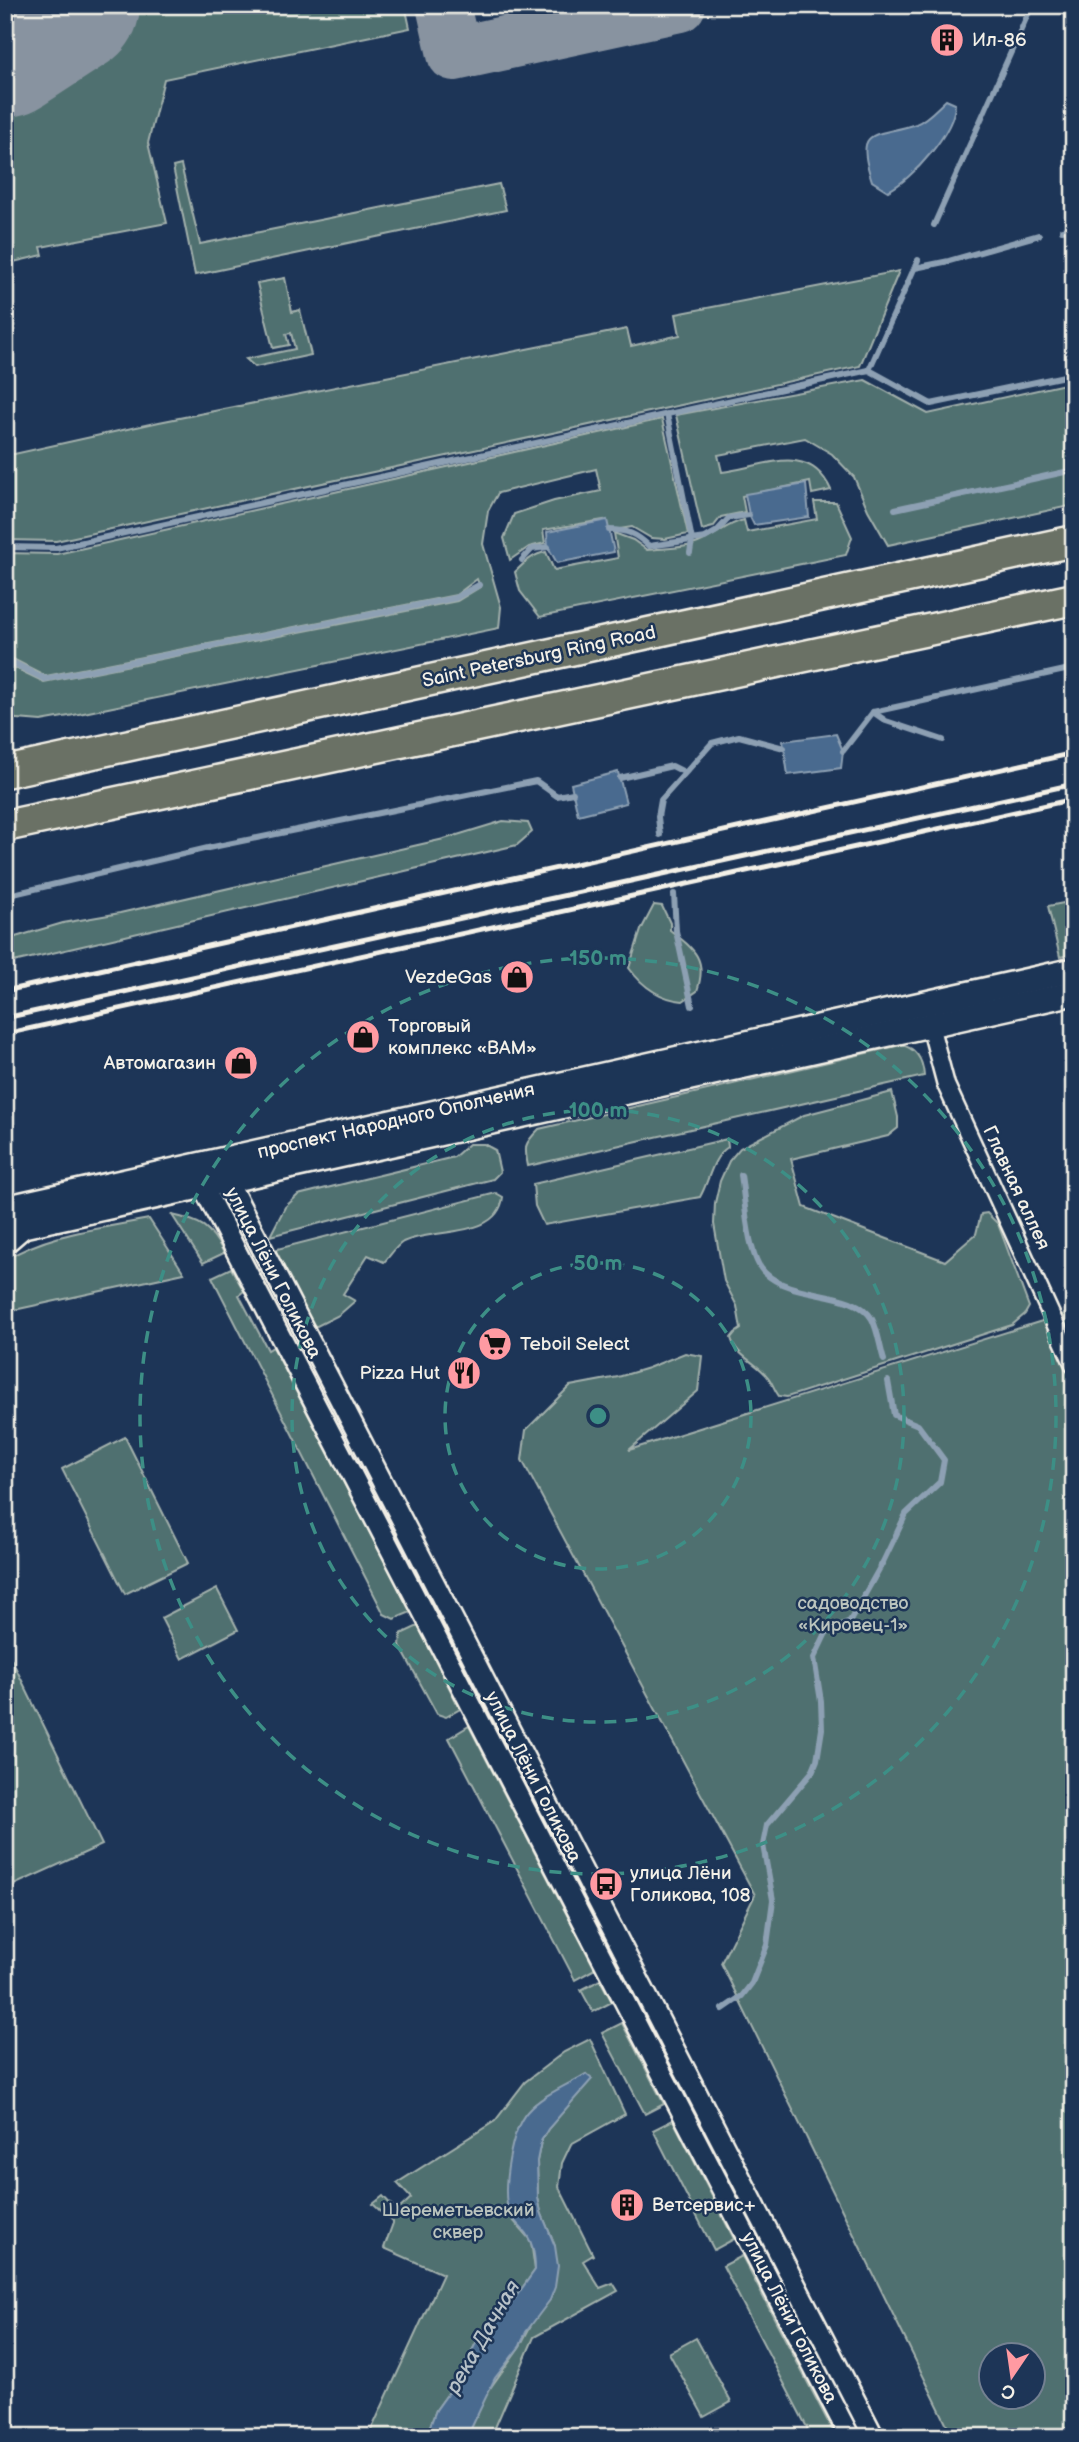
<svg xmlns="http://www.w3.org/2000/svg" width="1079" height="2442" font-family="'Balsamiq Sans',sans-serif">
<rect width="100%" height="100%" fill="#1d3557"/>
<filter id="ink" filterUnits="userSpaceOnUse"><feTurbulence type="fractalNoise" baseFrequency=".0143" numOctaves="2"/><feDisplacementMap in="SourceGraphic" scale="14" xChannelSelector="R" yChannelSelector="G"/><feConvolveMatrix kernelMatrix="1 2 1 2 8 2 1 2 1" color-interpolation-filters="sRGB"/></filter>
<g filter="url(#ink)">
<g fill="#50706f" stroke="#a2b0ac" stroke-width="2" fill-rule="evenodd">
<polygon points="139,5 405,5 410,28 164,79 148,143 167,223 41,247 43,255 5,264 5,92"/>
<polygon points="181,165 200,244 499,184 506,210 195,275 173,167"/>
<polygon points="899,271 860,366 56,541 5,540 5,456 159,422 627,329 631,346 680,335 676,314"/>
<polygon points="285,278 292,312 300,310 311,355 255,367 246,359 295,349 291,333 286,334 289,345 273,348 257,283"/>
<path d="M 865,380 L 928,414 L 1074,382 L 1074,505 L 888,545 L 868,510 L 854,477 L 832,454 L 805,438 L 718,455 L 722,472 C 761,468 809,440 831,490 L 812,494 L 810,482 L 742,496 L 745,512 L 721,517 L 713,527 L 702,530 L 676,415 Z"/>
<polygon points="662,419 688,534 665,539 651,538 632,527 607,531 604,520 543,530 545,543 529,547 510,560 504,538 514,514 554,501 601,491 596,469 498,493 488,511 483,544 501,607 499,628 69,716 41,721 5,718 5,663 44,682 457,601 480,587 477,579 456,595 46,676 5,655 5,553 57,554"/>
<path d="M 814,502 L 836,502 L 852,537 L 846,555 L 540,617 L 520,591 L 515,572 C 524,563 533,554 546,552 L 554,570 L 618,558 L 614,533 L 633,540 L 647,550 C 663,548 683,549 698,543 C 715,536 728,523 744,520 L 747,532 L 817,519 Z"/>
<polygon points="503,821 528,823 532,832 517,845 5,964 5,940 63,923 120,913 444,839"/>
<polygon points="1074,901 1074,954 1060,957 1048,906"/>
<path d="M 654,905 L 662,906 L 670,923 L 670,930 C 694,949 708,959 697,991 L 683,1001 C 660,999 642,986 629,968 L 641,930 Z"/>
<path d="M 901,1045 C 917,1048 923,1061 924,1076 L 528,1166 C 524,1146 524,1144 539,1129 Z"/>
<path d="M 892,1092 L 898,1117 L 898,1128 L 888,1136 L 791,1159 L 804,1207 L 945,1261 L 976,1234 L 981,1214 L 987,1213 L 998,1224 L 1029,1307 L 1025,1314 L 1012,1325 L 787,1397 L 779,1396 C 774,1390 772,1381 767,1376 C 756,1362 736,1356 731,1338 L 735,1333 L 741,1329 L 737,1306 L 724,1281 L 714,1224 L 715,1203 L 720,1181 L 729,1161 L 740,1148 L 804,1115 Z"/>
<path d="M 727,1139 L 728,1147 C 711,1158 710,1180 700,1197 L 544,1225 L 535,1206 L 533,1184 Z"/>
<polygon points="469,1144 484,1144 495,1150 500,1172 493,1179 270,1236 285,1207 298,1195 454,1157"/>
<path d="M 496,1193 L 503,1197 C 498,1240 433,1227 403,1242 C 396,1246 390,1256 384,1262 L 368,1255 L 343,1294 L 355,1301 L 339,1315 L 317,1326 L 309,1325 L 274,1255 L 277,1249 Z"/>
<path d="M 172,1215 C 201,1221 210,1226 224,1253 L 203,1263 Z"/>
<path d="M 149,1219 L 184,1273 L 5,1312 L 5,1260 C 49,1233 99,1229 149,1219 Z"/>
<polygon points="231,1268 244,1291 239,1295 268,1350 273,1347 411,1612 394,1619 384,1614 212,1277"/>
<path d="M 1074,1311 L 1074,2437 L 953,2437 L 721,1963 L 755,1895 L 522,1460 L 526,1430 L 570,1386 L 618,1377 L 648,1368 L 685,1353 L 702,1356 L 698,1391 L 629,1450 ZM 992,2354 L 1034,2354 L 1034,2396 L 992,2396 Z"/>
<polygon points="125,1437 188,1563 125,1594 62,1469"/>
<polygon points="217,1589 238,1630 182,1659 161,1618"/>
<polygon points="418,1626 460,1709 446,1717 437,1714 400,1646 401,1634"/>
<polygon points="5,1646 102,1845 5,1889"/>
<polygon points="469,1726 595,1969 575,1980 449,1738"/>
<polygon points="600,1980 612,2002 593,2012 581,1990"/>
<polygon points="622,2023 664,2104 645,2114 602,2033"/>
<polygon points="590,2039 625,2114 571,2144 562,2163 559,2187 593,2255 583,2261 600,2288 613,2283 618,2291 534,2337 491,2437 467,2437 486,2394 520,2346 533,2321 555,2246 541,2212 538,2198 537,2161 541,2141 548,2129 591,2079 586,2074 534,2105 521,2121 510,2156 513,2220 531,2241 535,2270 515,2298 477,2341 456,2382 436,2410 426,2437 368,2437 443,2274 384,2248 393,2223 373,2204 383,2196 397,2211 411,2198 397,2183 495,2121 525,2082 564,2052"/>
<polygon points="673,2120 734,2239 714,2250 653,2130"/>
<polygon points="742,2256 836,2437 812,2437 723,2266"/>
<polygon points="696,2338 731,2402 704,2417 669,2353"/>
</g>
<g fill="#496a8f" stroke="#8da0b3" stroke-width="2">
<path d="M 946,100 L 955,104 C 955,131 912,180 888,191 L 872,181 C 853,125 876,138 916,124 C 928,119 937,108 946,100 Z"/>
<polygon points="806,484 809,517 754,525 749,515 745,494"/>
<polygon points="607,520 614,552 557,563 548,547 547,532"/>
<polygon points="836,734 843,751 841,768 788,775 783,741"/>
<polygon points="618,772 626,803 578,815 571,784"/>
<path d="M 586,2074 L 592,2079 L 548,2129 L 541,2141 L 537,2161 L 538,2198 L 541,2212 L 555,2246 L 558,2266 L 555,2287 L 550,2300 L 526,2332 L 520,2346 L 495,2378 L 467,2437 L 426,2437 L 436,2410 L 456,2382 L 477,2341 L 515,2298 L 535,2270 C 535,2254 533,2241 522,2229 C 517,2224 512,2219 509,2212 C 501,2190 511,2130 527,2112 C 542,2095 567,2085 586,2074 Z"/>
</g>
<g fill="none" stroke-linecap="round" stroke-linejoin="round">
<g stroke="#8da0b3" stroke-width="6">
<polyline points="934,225 1032,5"/>
<polyline points="1062,230 1074,228"/>
<polyline points="915,268 949,261 1039,235"/>
<polyline points="869,370 918,260"/>
<polyline points="667,414 692,540 690,553"/>
<polyline points="895,509 1074,470"/>
<path d="M 609,530 C 628,530 636,534 649,546 L 705,538 L 717,531 L 729,518 L 749,515"/>
<polyline points="5,547 56,548 869,370 931,404 1074,374"/>
<polyline points="522,560 532,549 548,547"/>
<polyline points="5,659 45,679 455,598 479,585"/>
<polyline points="873,712 886,721 943,740"/>
<polyline points="843,751 873,712 1074,668"/>
<polyline points="620,778 672,766 684,772"/>
<polyline points="660,835 658,817 661,800 712,743 739,736 784,748"/>
<polyline points="674,894 676,931 692,1006"/>
<polyline points="5,896 208,848 536,781 557,796 573,793"/>
<path d="M 741,1175 C 745,1199 747,1257 765,1273 C 793,1300 854,1288 872,1319 C 878,1330 880,1348 884,1360"/>
<polyline points="723,2009 742,1996 752,1983 767,1945 773,1900 763,1845 767,1825 812,1772 817,1760 822,1729 821,1701 814,1658 826,1633 850,1621 883,1562 906,1514 940,1482 944,1460 918,1425 894,1415 888,1381"/>
</g>
<polyline stroke="#8893a0" stroke-width="54" points="443,5 454,54 679,5"/>
<polyline stroke="#8893a0" stroke-width="138" points="5,48 71,5"/>
<g stroke="#f4f1e8" stroke-width="21">
<g id="minor">
<polyline points="930,1025 946,1085 1074,1365"/>
<polyline points="5,1246 27,1227"/>
</g>
</g>
<g stroke="#f4f1e8" stroke-width="24">
<g id="tertiary">
<polyline points="206,1171 203,1187 850,2437"/>
<polyline points="217,1171 228,1182 874,2437"/>
</g>
</g>
<g stroke="#f4f1e8" stroke-width="28">
<g id="secondary">
<polyline points="5,1208 1074,970"/>
<polyline points="5,1230 1074,993"/>
</g>
</g>
<g stroke="#f4f1e8" stroke-width="35">
<g id="motorway">
<polyline points="5,772 1074,541"/>
<polyline points="5,826 1074,599"/>
</g>
</g>
<use href="#minor" stroke="#1d3557" stroke-width="16"/>
<use href="#tertiary" stroke="#1d3557" stroke-width="19"/>
<use href="#secondary" stroke="#1d3557" stroke-width="23"/>
<use href="#motorway" stroke="#6b7165" stroke-width="30"/>
<g stroke="#f4f1e8" stroke-width="5">
<polyline points="5,991 1074,753"/>
<polyline points="5,1018 1074,784"/>
<polyline points="5,1034 1074,799"/>
</g>
</g>
</g>
<g fill="none" stroke="#3d8f86" stroke-width="3.5" stroke-dasharray="12 9">
<circle cx="598" cy="1416" r="153"/>
<circle cx="598" cy="1416" r="306"/>
<circle cx="598" cy="1416" r="458"/>
</g>
<defs>
<g id="building-disc" transform="scale(1.75)"><circle r="9.5" fill="#ff9aa2" stroke="#1d3557"/><path d="M-4-6H4V6H1V3H-1V6H-4ZM-2.5-4.3h1.7v1.8h-1.7ZM.8-4.3h1.7v1.8H.8ZM-2.5-1h1.7V.8h-1.7ZM.8-1h1.7V.8H.8Z" fill="#111"/></g>
<g id="shop-disc" transform="scale(1.75)"><circle r="9.5" fill="#ff9aa2" stroke="#1d3557"/><path d="M-5-2.5h2.3a2.7 3.5 0 0 1 5.4 0H5L5.5 6h-11ZM-1.5-2.5h3a1.5 2.3 0 0 0-3 0Z" fill="#111"/></g>
<g id="supermarket-disc" transform="scale(1.75)"><circle r="9.5" fill="#ff9aa2" stroke="#1d3557"/><path d="M-6-5.5h2.5l.6 2H6L4.5 2H-2.5L-4.4-4H-6ZM-1.5 3.2a1.3 1.3 0 1 0 .1 0ZM3 3.2a1.3 1.3 0 1 0 .1 0Z" fill="#111"/></g>
<g id="restaurant-disc" transform="scale(1.75)"><circle r="9.5" fill="#ff9aa2" stroke="#1d3557"/><path d="M-5-6h1v4h1v-4h1v4h1v-4h1v5L-1.5 .5V6h-2V.5L-5-1ZM5-6V6H3V1.5H1.5Q1.5-4 5-6Z" fill="#111"/></g>
<g id="bus-disc" transform="scale(1.75)"><circle r="9.5" fill="#ff9aa2" stroke="#1d3557"/><path d="M-5-6H5V4H4V6H2V4H-2V6H-4V4H-5ZM-3.5-4V0h7V-4ZM-3.5 1.2v1.5H-2V1.2ZM2 1.2v1.5H3.5V1.2Z" fill="#111"/></g>
</defs>
<g fill-rule="evenodd">
<use href="#building-disc" x="947" y="40"/>
<use href="#shop-disc" x="517" y="977"/>
<use href="#shop-disc" x="363" y="1037"/>
<use href="#shop-disc" x="241" y="1063"/>
<use href="#supermarket-disc" x="495" y="1344"/>
<use href="#restaurant-disc" x="464" y="1373"/>
<use href="#bus-disc" x="606" y="1884"/>
<use href="#building-disc" x="627" y="2205"/>
</g>
<g text-anchor="middle" dominant-baseline="central" stroke-width="5" stroke-linejoin="round" paint-order="stroke">
<g font-size="19" fill="#f4f1e8" stroke="#1d3557" text-anchor="start">
<text x="972" y="40">Ил-86</text>
<text x="492" y="977" text-anchor="end">VezdeGas</text>
<text x="388" y="1026">Торговый<tspan x="388" dy="22">комплекс «ВАМ»</tspan></text>
<text x="216" y="1063" text-anchor="end">Автомагазин</text>
<text x="520" y="1344">Teboil Select</text>
<text x="440" y="1373" text-anchor="end">Pizza Hut</text>
<text x="630" y="1873">улица Лёни<tspan x="630" dy="22">Голикова, 108</tspan></text>
<text x="652" y="2205">Ветсервис+</text>
</g>
<g font-size="19" fill="#f4f1e8" stroke="#1d3557">
<text transform="translate(539 657) rotate(-12)">Saint Petersburg Ring Road</text>
<text transform="translate(396 1121) rotate(-13)">проспект Народного Ополчения</text>
<text transform="translate(1016 1188) rotate(65)">Главная аллея</text>
<text transform="translate(273 1273) rotate(63)">улица Лёни Голикова</text>
<text transform="translate(533 1777) rotate(63)">улица Лёни Голикова</text>
<text transform="translate(789 2318) rotate(63)">улица Лёни Голикова</text>
</g>
<g font-size="19" fill="#bbc4be" stroke="#1d3557">
<text x="853" y="1603">садоводство<tspan x="853" dy="22">«Кировец-1»</tspan></text>
<text x="458" y="2210">Шереметьевский<tspan x="458" dy="22">сквер</tspan></text>
</g>
<g font-size="21" font-style="italic" fill="#b8c2c9" stroke="#1d3557">
<text transform="translate(483 2337) rotate(-60)">река Дачная</text>
</g>
</g>
<circle cx="598" cy="1416" r="10" fill="#3d8f86" stroke="#1d3557" stroke-width="3.5"/>
<g font-size="21" text-anchor="middle" font-weight="bold" fill="#3d8f86" stroke="#1d3557" stroke-width="5" stroke-linejoin="round" paint-order="stroke">
<text x="598" y="965">150 m</text>
<text x="598" y="1117">100 m</text>
<text x="598" y="1270">50 m</text>
</g>
<rect width="1079" height="2442" fill="none" stroke="#1d3557" stroke-width="28"/>
<rect x="14" y="14" width="1051" height="2414" fill="none" stroke="#f4f1e8" stroke-width="2.5" filter="url(#ink)"/>
<g transform="translate(1012 2376) rotate(193)"><circle r="33" fill="#1d3557" stroke="#738091" stroke-width="2"/>
<path d="M0-5L12 26L0 18L-12 26Z" fill="#ff9aa2"/>
<text y="-10" font-size="19" font-weight="bold" text-anchor="middle" fill="#f4f1e8">С</text>
</g>
</svg>
